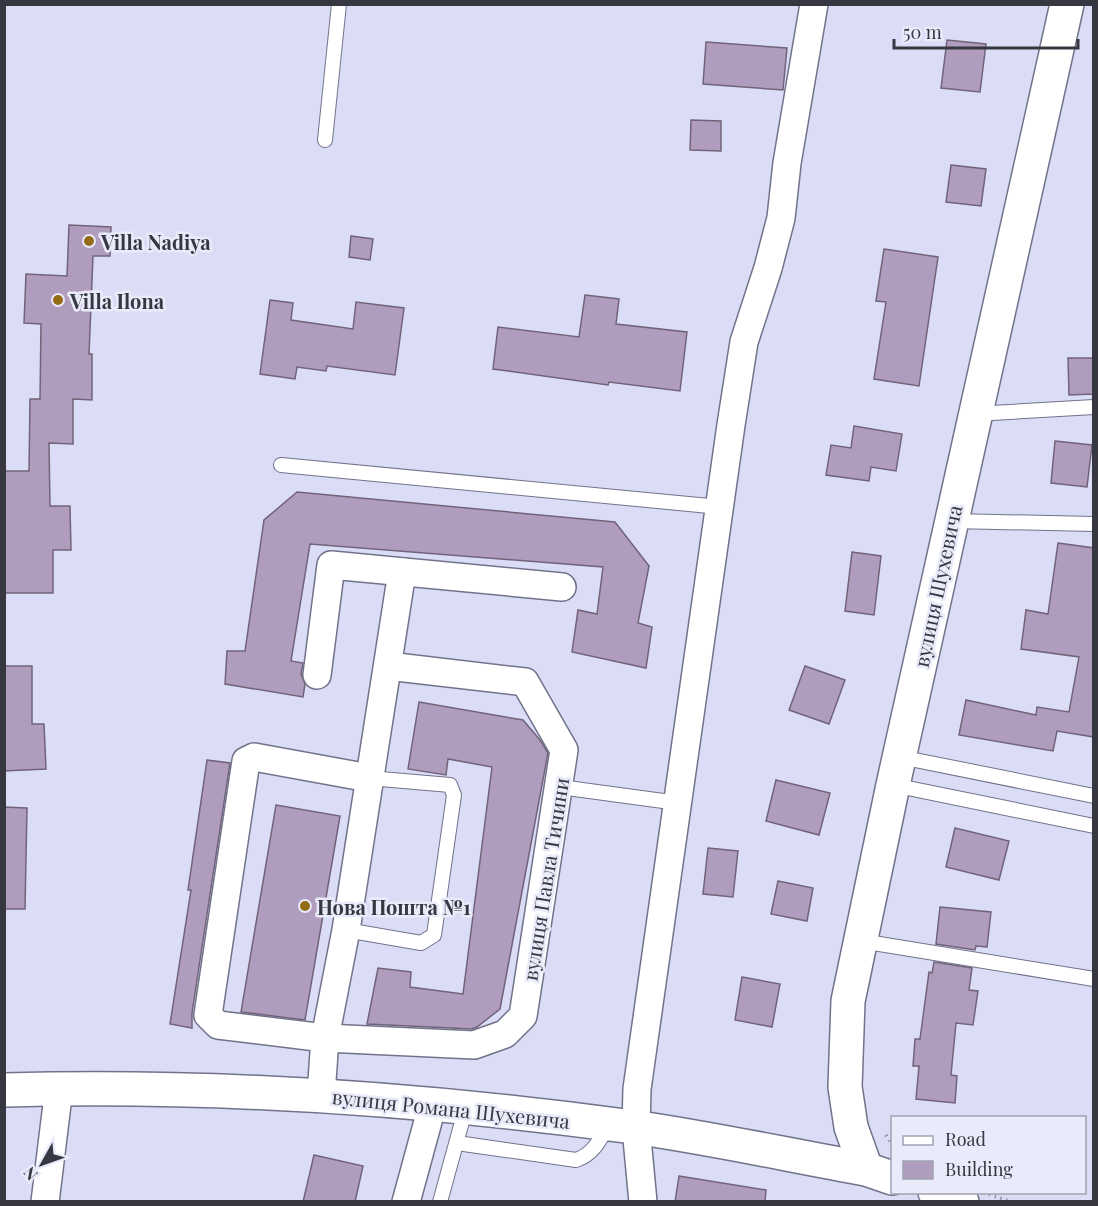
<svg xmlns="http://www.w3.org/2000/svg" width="1098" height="1206" font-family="'Playfair Display',serif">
<rect width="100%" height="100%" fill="#dbddf7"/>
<g fill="#b09cbd" stroke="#716478" stroke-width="1.5">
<polygon points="947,40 986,44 980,92 941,88"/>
<polygon points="706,42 787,48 783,90 703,84"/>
<polygon points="691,120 721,121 721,151 690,150"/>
<polygon points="951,165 986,169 981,206 946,202"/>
<polygon points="69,225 111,227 110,256 93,256 89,354 92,354 92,400 73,399 73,444 49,443 50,506 70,506 71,550 53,550 53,593 4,593 4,471 29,471 30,399 40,399 41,324 24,323 26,274 67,276"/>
<polygon points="351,236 373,239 370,260 349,257"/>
<polygon points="884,249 938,257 919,386 874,379 886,302 876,301"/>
<polygon points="585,295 619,299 616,324 687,332 680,391 609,382 608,385 493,369 498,327 579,337"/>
<polygon points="270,300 293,303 291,320 353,329 356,302 404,308 395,375 327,366 326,371 297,367 295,379 260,374"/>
<polygon points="1068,358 1094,358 1094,394 1069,395"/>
<polygon points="854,426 902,434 896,471 871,467 869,481 826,475 831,445 851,448"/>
<polygon points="1055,441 1092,445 1087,487 1051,483"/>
<polygon points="297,492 615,522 649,566 638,623 652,627 646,668 572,652 578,610 597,614 603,567 310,544 291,661 303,663 301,674 305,684 303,697 225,684 227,651 245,651 264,520"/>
<polygon points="1058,543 1094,548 1094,737 1057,731 1053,751 959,735 966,700 1036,715 1037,707 1069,712 1079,657 1021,649 1026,610 1048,614"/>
<polygon points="852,552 881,556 874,615 845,611"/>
<polygon points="4,666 32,666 32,724 44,724 46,769 4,771"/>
<polygon points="805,666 845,680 829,724 789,710"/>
<polygon points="419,702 523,720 540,740 548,753 500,1009 477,1027 472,1029 367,1024 378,968 411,972 410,987 463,994 492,767 448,759 446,775 408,769"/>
<polygon points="207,760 230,763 192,1013 192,1028 170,1024 191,890 188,890"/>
<polygon points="776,780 830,793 819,835 766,821"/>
<polygon points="276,805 340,816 305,1020 241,1012"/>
<polygon points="4,807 27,808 25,909 4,909"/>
<polygon points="955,828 1009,841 999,880 946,867"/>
<polygon points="708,848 738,851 733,897 703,894"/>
<polygon points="778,881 813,888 807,921 771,914"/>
<polygon points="940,907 991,912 987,947 976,946 975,950 936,944"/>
<polygon points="934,962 972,968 969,990 978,991 973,1025 956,1023 951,1075 957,1076 955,1103 916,1099 919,1066 913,1066 915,1039 920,1039 929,972 932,973"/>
<polygon points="742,977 780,984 772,1027 735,1020"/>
<polygon points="314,1155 363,1166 355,1202 303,1202"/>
<polygon points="679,1176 766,1190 765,1202 675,1202"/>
</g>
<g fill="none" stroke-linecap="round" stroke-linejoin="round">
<g stroke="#71738a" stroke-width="16">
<g id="lane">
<polyline points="325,140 339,4"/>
<polyline points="975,414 1094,407"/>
<polyline points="281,465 720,507"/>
<polyline points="952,521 1094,524"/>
<polyline points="900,757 1094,796"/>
<polyline points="893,785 1094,826"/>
<polyline points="560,787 678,803"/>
<polyline points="346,930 421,943 434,935 454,795 450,785 369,778"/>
<polyline points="861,941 1094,979"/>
<path d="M 457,1143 L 576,1160 C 594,1154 600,1139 609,1124"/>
<polyline points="440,1202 466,1107"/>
</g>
</g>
<g stroke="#71738a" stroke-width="30">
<g id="street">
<polyline points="317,675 331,565 562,587"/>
<polyline points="369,778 254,757 246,761 208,1015 218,1025 325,1038 474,1045 505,1034 523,1016 564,750 525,682 388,666"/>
<polyline points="321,1095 325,1038 346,930 402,572"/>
<polyline points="45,1202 59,1088"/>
<polyline points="406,1202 433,1103"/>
<polyline points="643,1202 636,1128 637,1089 731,425 744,342 768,268 781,218 787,163 814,4"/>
</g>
</g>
<g stroke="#71738a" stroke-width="36">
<g id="secondary">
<path d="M 4,1090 C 215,1084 425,1099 633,1127 C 711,1138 788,1155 866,1169 L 892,1178"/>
<polyline points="866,1169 851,1127 845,1087 848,1001 893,785 1067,4"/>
<polyline points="935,1192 962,1202"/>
</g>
</g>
<g stroke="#9193a5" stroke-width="4" stroke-dasharray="1.5 4.5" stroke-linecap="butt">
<polyline points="886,1135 892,1144"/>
<polyline points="989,1194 1011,1202"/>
</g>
<use href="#lane" stroke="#fff" stroke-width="14"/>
<use href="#street" stroke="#fff" stroke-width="27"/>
<use href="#secondary" stroke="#fff" stroke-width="33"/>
</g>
<g fill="#936d16" stroke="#e9ebfb" stroke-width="2">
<circle cx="89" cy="241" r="6"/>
<circle cx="58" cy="300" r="6"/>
<circle cx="305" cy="906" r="6"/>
</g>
<g text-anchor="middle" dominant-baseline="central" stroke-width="5" stroke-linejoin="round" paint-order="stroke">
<g font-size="20" font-weight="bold" fill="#363741" stroke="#e9ebfb" text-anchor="start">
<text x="101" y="241">Villa Nadiya</text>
<text x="70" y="300">Villa Ilona</text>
<text x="317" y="906">Нова Пошта №1</text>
</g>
<g font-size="20" fill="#363741" stroke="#e9ebfb">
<text transform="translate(937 586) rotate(-78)">вулиця Шухевича</text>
<text transform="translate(545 879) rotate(-81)">вулиця Павла Тичини</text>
<text transform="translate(451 1108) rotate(6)">вулиця Романа Шухевича</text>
</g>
</g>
<rect width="1098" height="1206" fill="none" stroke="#363741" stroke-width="12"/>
<rect x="891" y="1116" width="195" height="78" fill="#e9ebfb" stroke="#a1a3b1" stroke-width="1.5"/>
<rect x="903" y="1136" width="30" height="9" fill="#ffffff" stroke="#a1a3b1" stroke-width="1.5"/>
<text x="945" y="1146" font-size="18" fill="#363741">Road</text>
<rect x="903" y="1161" width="30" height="18" fill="#b09cbd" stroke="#a1a3b1" stroke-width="1.5"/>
<text x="945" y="1176" font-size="18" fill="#363741">Building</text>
<g transform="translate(42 1164) rotate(230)" stroke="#e9ebfb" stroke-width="4.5" paint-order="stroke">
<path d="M0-4.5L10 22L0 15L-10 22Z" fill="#363741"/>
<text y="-9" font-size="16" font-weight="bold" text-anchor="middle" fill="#363741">N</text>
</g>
<path d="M894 39v9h184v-9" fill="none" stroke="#363741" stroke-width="3"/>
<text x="903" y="39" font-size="18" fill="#363741" stroke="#e9ebfb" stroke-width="4.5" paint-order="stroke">50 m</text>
</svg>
